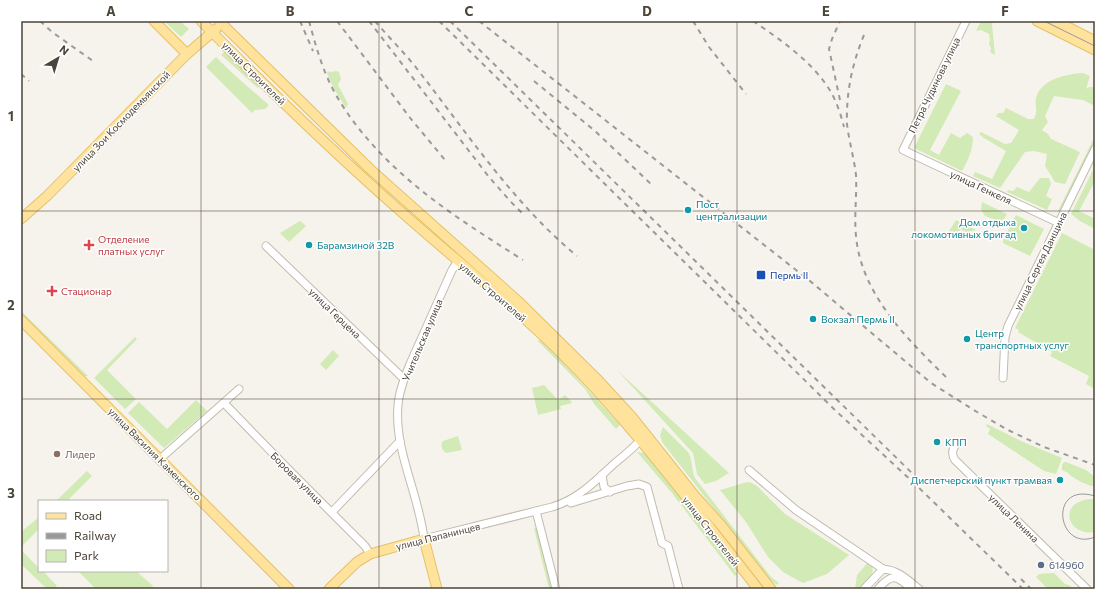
<svg xmlns="http://www.w3.org/2000/svg" width="1116" height="610" font-family="Commissioner,sans-serif">
<rect width="100%" height="100%" fill="#f6f3ec"/>
<g fill="#d2eab5">
<polygon points="164,21 180,21 189,29 181,37"/>
<polygon points="981,21 994,21 992,24 995,55 990,52 991,48 989,44 990,40 989,34 981,30 976,31"/>
<polygon points="226,50 261,84 258,88 221,55"/>
<path d="M 216,57 C 233,75 251,89 269,105 L 265,109 L 255,110 L 252,113 L 206,67 Z"/>
<polygon points="328,71 330,72 337,71 339,72 341,79 338,85 348,104 346,108 334,89 327,73"/>
<path d="M 1083,73 L 1090,76 L 1086,89 L 1089,87 L 1093,87 L 1095,85 L 1095,106 L 1083,100 L 1054,96 L 1045,116 L 1048,122 L 1042,130 L 1048,134 L 1051,139 L 1080,152 L 1065,184 L 1055,182 L 1045,166 L 1047,154 L 1034,151 L 1025,152 L 1000,188 L 973,176 L 975,172 L 992,179 L 1006,151 L 984,138 L 979,134 L 981,132 L 1005,144 L 1011,143 L 1019,130 L 996,116 L 998,113 L 1003,113 L 1006,108 L 1028,119 L 1034,119 C 1039,107 1034,107 1036,98 C 1041,79 1067,74 1083,73 Z"/>
<path d="M 946,84 L 961,91 L 930,150 L 939,155 L 951,133 L 960,138 L 967,133 L 973,137 C 973,150 968,160 962,171 L 914,148 Z"/>
<polygon points="1095,136 1095,144 1061,213 1058,211"/>
<polygon points="1095,166 1095,181 1079,211 1095,219 1095,229 1080,221 1075,217 1071,214"/>
<polygon points="1040,178 1049,178 1051,184 1046,196 1052,199 1047,210 1007,192 1008,190 1013,191 1017,187 1029,192"/>
<polygon points="982,202 1007,214 1004,219 999,221 985,216 981,210"/>
<polygon points="1016,215 1044,229 1030,256 1003,243 1003,240"/>
<polygon points="956,220 976,230 964,233 965,232 961,229 959,231 952,233 949,231"/>
<polygon points="300,221 306,226 289,242 280,233"/>
<polygon points="1062,233 1095,250 1095,389 1086,384 1089,376 1050,356 1052,352 1018,332 1019,330 1015,328"/>
<polygon points="21,311 88,376 82,377 23,317"/>
<polygon points="135,337 137,339 107,370 136,399 125,409 94,378"/>
<polygon points="537,340 542,341 556,355 620,425 616,429 595,405 585,389"/>
<polygon points="333,350 339,356 326,370 320,364"/>
<polygon points="617,370 729,473 716,481 705,484 697,474 693,453"/>
<polygon points="544,385 558,400 565,395 571,401 572,403 560,406 561,409 538,415 532,388"/>
<polygon points="196,400 207,411 164,448 128,413 139,402 167,429"/>
<polygon points="987,424 1023,442 1062,458 1056,474 1044,471 988,434 990,429 986,426"/>
<path d="M 663,427 L 688,452 C 693,460 691,469 695,478 L 771,577 L 779,583 L 777,585 L 768,578 L 662,442 L 660,435 Z"/>
<path d="M 458,436 L 462,450 L 446,453 C 442,451 440,445 443,441 Z"/>
<polygon points="637,452 645,453 649,457 725,553 737,574 735,576 672,493"/>
<polygon points="1066,462 1086,470 1095,477 1095,485 1091,486 1081,482 1071,476 1068,473 1062,470 1062,465 1064,462"/>
<polygon points="87,471 92,476 67,501 56,501"/>
<path d="M 750,482 L 757,486 L 785,514 L 849,555 L 827,574 L 803,583 L 783,572 L 768,557 L 746,522 L 720,490 C 730,488 739,483 750,482 Z"/>
<path d="M 1095,499 L 1095,532 C 1065,537 1057,498 1095,499 Z"/>
<polygon points="39,517 39,529 21,547 21,532"/>
<polygon points="534,528 537,528 552,589 549,589"/>
<polygon points="21,550 39,568 39,571 43,571 57,586 54,589 47,589 21,564"/>
<path d="M 869,561 C 879,572 867,581 859,589 L 855,589 L 857,575 Z"/>
<polygon points="78,571 136,571 153,586 151,589 96,589"/>
<polygon points="1054,573 1065,584 1069,585 1073,589 1048,589 1036,577 1039,574"/>
</g>
<g fill="none" stroke-linecap="round" stroke-linejoin="round">
<g stroke="#c2bbae" stroke-width="9">
<g id="minor">
<polyline points="966,21 903,150 1059,223"/>
<polyline points="266,246 404,379"/>
<path d="M 458,261 L 452,270 L 410,364 C 405,376 399,391 398,405 C 394,451 419,494 424,539 L 552,507 C 579,499 595,481 615,463 C 625,455 635,447 643,437"/>
<polyline points="1003,378 1005,337 1008,326 1095,149"/>
<polyline points="224,403 290,471 365,546 370,554"/>
<path d="M 957,443 C 952,449 951,454 955,460 L 1087,589"/>
<polyline points="160,459 239,389"/>
<polyline points="749,470 796,510 883,569"/>
<polyline points="602,475 604,487 610,492"/>
<polyline points="571,503 627,486 639,484 647,487 662,543 668,546 679,589"/>
<polyline points="536,511 556,589"/>
<polyline points="332,512 400,441"/>
<path d="M 883,569 C 898,570 908,580 919,589"/>
<polyline points="864,589 883,569"/>
<path d="M 878,589 C 892,572 897,576 912,589"/>
</g>
</g>
<g stroke="#e6c16a" stroke-width="11">
<g id="major">
<polyline points="154,21 187,54"/>
<path d="M 201,21 C 265,86 330,149 398,209 C 453,258 511,303 563,355 C 634,426 696,510 758,589"/>
<polyline points="219,21 370,169 518,301 599,381 632,417 695,496 721,525 771,589"/>
<polyline points="1037,21 1095,50"/>
<polyline points="1056,21 1095,41"/>
<polyline points="21,219 47,196 187,54 216,29"/>
<polyline points="21,320 289,589"/>
<polyline points="329,589 357,562 370,554 424,539 437,589"/>
</g>
</g>
<use href="#minor" stroke="#fff" stroke-width="7"/>
<use href="#major" stroke="#ffe39c" stroke-width="9"/>
<g stroke="#9a9a9a" stroke-width="1">
<polyline points="1044,21 1095,46"/>
<path d="M 1095,496 C 1047,481 1057,553 1095,537"/>
</g>
<g stroke="#9a9a9a" stroke-width="2" stroke-dasharray="5 5" stroke-linecap="butt">
<polyline points="40,21 52,32 93,61"/>
<polyline points="300,21 313,51"/>
<path d="M 309,21 C 316,47 323,72 336,95 C 343,107 351,119 360,130 C 405,186 463,222 523,260"/>
<polyline points="337,21 411,119 445,160"/>
<polyline points="369,21 489,177 510,201 523,214"/>
<path d="M 375,21 C 390,39 407,55 421,74 C 470,137 515,205 577,256"/>
<polyline points="439,21 836,411 915,484 1023,589"/>
<polyline points="450,21 915,476"/>
<polyline points="479,21 810,281 931,383 977,412 1008,430 1044,447 1095,465"/>
<polyline points="693,21 709,47 746,94"/>
<path d="M 753,21 C 781,40 813,62 831,92 C 837,103 841,115 844,127"/>
<path d="M 864,35 C 852,64 846,93 847,124 C 849,141 854,158 856,175 C 857,195 854,215 856,236 C 861,294 908,340 947,378"/>
<polyline points="21,74 29,81"/>
<polyline points="534,81 595,131 652,185"/>
<polyline points="840,100 829,49 832,39 840,21"/>
<polyline points="1021,579 1031,589"/>
</g>
</g>
<path fill="none" stroke="#4b4439" stroke-width="1" stroke-opacity="0.55" d="M 201,21 L 201,589M 379,21 L 379,589M 558,21 L 558,589M 737,21 L 737,589M 915,21 L 915,589M 21,211 L 1095,211M 21,399 L 1095,399"/>
<g fill="#0f9aa8" stroke="#fff" stroke-width="1.5">
<circle cx="688" cy="210" r="4"/>
<circle cx="1024" cy="228" r="4"/>
<circle cx="309" cy="245" r="4"/>
<circle cx="813" cy="319" r="4"/>
<circle cx="967" cy="339" r="4"/>
<circle cx="937" cy="442" r="4"/>
<circle cx="1060" cy="480" r="4"/>
</g>
<g fill="#e0444e" stroke="#fff" stroke-width="1.5">
<path d="M87 239h4v4h4v4h-4v4h-4v-4h-4v-4h4z"/>
<path d="M50 285h4v4h4v4h-4v4h-4v-4h-4v-4h4z"/>
</g>
<rect fill="#1a4fb4" stroke="#fff" stroke-width="1.5" x="756" y="270" width="10" height="10" rx="2"/>
<circle fill="#8d6e63" stroke="#fff" stroke-width="1.5" cx="57" cy="454" r="4"/>
<circle fill="#5c6f8a" stroke="#fff" stroke-width="1.5" cx="1041" cy="565" r="4"/>
<g text-anchor="middle" dominant-baseline="central" stroke-width="3" stroke-linejoin="round" paint-order="stroke">
<g font-size="10" fill="#4b4439" stroke="#fff">
<text transform="translate(254 73) rotate(45)">улица Строителей</text>
<text transform="translate(934 85) rotate(-64)">Петра Чудинова улица</text>
<text transform="translate(121 121) rotate(-46)">улица Зои Космодемьянской</text>
<text transform="translate(981 187) rotate(25)">улица Генкеля</text>
<text transform="translate(1040 261) rotate(-64)">улица Сергея Данщина</text>
<text transform="translate(493 292) rotate(41)">улица Строителей</text>
<text transform="translate(335 313) rotate(44)">улица Герцена</text>
<text transform="translate(422 340) rotate(-67)">Учительская улица</text>
<text transform="translate(155 454) rotate(45)">улица Василия Каменского</text>
<text transform="translate(297 478) rotate(45)">Боровая улица</text>
<text transform="translate(1014 518) rotate(44)">улица Ленина</text>
<text transform="translate(711 531) rotate(52)">улица Строителей</text>
<text transform="translate(438 536) rotate(-14)">улица Папанинцев</text>
</g>
<g font-size="10" fill="#0d838f" stroke="#fff" text-anchor="start">
<text x="696" y="204">Пост<tspan x="696" dy="12">централизации</tspan></text>
<text x="1016" y="222" text-anchor="end">Дом отдыха<tspan x="1016" dy="12">локомотивных бригад</tspan></text>
<text x="317" y="245">Барамзиной 32В</text>
<text x="821" y="319">Вокзал Пермь II</text>
<text x="975" y="333">Центр<tspan x="975" dy="12">транспортных услуг</tspan></text>
<text x="945" y="442">КПП</text>
<text x="1052" y="480" text-anchor="end">Диспетчерский пункт трамвая</text>
</g>
<g font-size="10" fill="#be3a42" stroke="#fff" text-anchor="start">
<text x="98" y="239">Отделение<tspan x="98" dy="12">платных услуг</tspan></text>
<text x="61" y="291">Стационар</text>
</g>
<g font-size="10" fill="#164399" stroke="#fff" text-anchor="start">
<text x="770" y="275">Пермь II</text>
</g>
<g font-size="10" fill="#785e54" stroke="#fff" text-anchor="start">
<text x="65" y="454">Лидер</text>
</g>
<g font-size="10" fill="#4e5e75" stroke="#fff" text-anchor="start">
<text x="1049" y="565">614960</text>
</g>
</g>
<rect width="1116" height="610" fill="none" stroke="#ffffff" stroke-width="44"/>
<rect x="38" y="500" width="130" height="72" fill="#ffffff" stroke="#b7b4b0"/>
<rect x="46" y="513" width="20" height="6" fill="#ffe39c" stroke="#b7b4b0"/>
<text x="74" y="520" font-size="12" fill="#4b4439">Road</text>
<rect x="46" y="533" width="20" height="6" fill="#9a9a9a" stroke="#b7b4b0"/>
<text x="74" y="540" font-size="12" fill="#4b4439">Railway</text>
<rect x="46" y="550" width="20" height="12" fill="#d2eab5" stroke="#b7b4b0"/>
<text x="74" y="560" font-size="12" fill="#4b4439">Park</text>
<g transform="translate(58 58) rotate(38)" stroke="#ffffff" stroke-width="3" paint-order="stroke">
<path d="M0-3L7 15L0 10L-7 15Z" fill="#4b4439"/>
<text y="-6" font-size="11" font-weight="bold" text-anchor="middle" fill="#4b4439">N</text>
</g>
<rect x="22" y="22" width="1072" height="566" fill="none" stroke="#4b4439" stroke-width="1.5"/>
<g font-size="13" text-anchor="middle" font-weight="bold" fill="#4b4439">
<text x="111" y="16">A</text>
<text x="290" y="16">B</text>
<text x="469" y="16">C</text>
<text x="647" y="16">D</text>
<text x="826" y="16">E</text>
<text x="1005" y="16">F</text>
<text x="11" y="121">1</text>
<text x="11" y="310">2</text>
<text x="11" y="498">3</text>
</g>
</svg>
